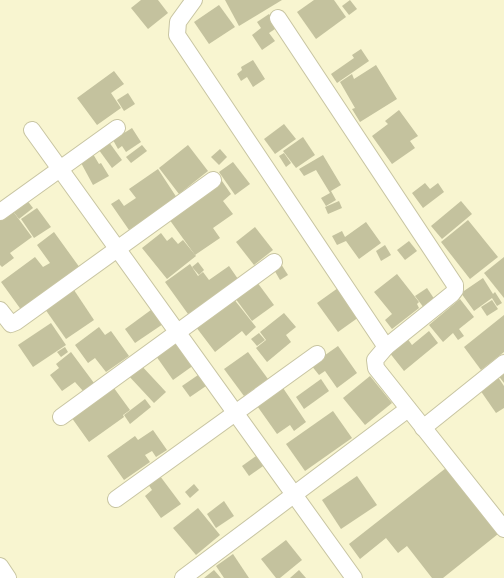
<svg xmlns="http://www.w3.org/2000/svg" width="504" height="578" font-family="Roboto,sans-serif">
<rect width="100%" height="100%" fill="#f8f5d0"/>
<g fill="#c4c29e">
<polygon points="141,0 158,0 168,13 148,29 131,8"/>
<polygon points="225,0 282,0 239,26"/>
<polygon points="314,0 334,0 346,17 316,39 297,12"/>
<polygon points="350,0 357,9 349,15 342,6"/>
<polygon points="219,5 235,27 209,44 194,22"/>
<polygon points="269,14 278,27 269,33 275,41 262,50 252,35 261,28 257,22"/>
<polygon points="361,49 369,61 337,83 331,74 354,58 352,55"/>
<polygon points="253,60 265,79 253,87 247,77 241,81 237,74 242,70 241,67"/>
<polygon points="376,65 397,99 360,122 352,109 355,108 340,82 352,74 354,79"/>
<polygon points="114,71 124,84 111,93 121,108 97,125 77,98"/>
<polygon points="128,93 135,104 124,111 117,100"/>
<polygon points="399,110 418,136 410,141 415,148 392,164 372,136 388,124 385,121"/>
<polygon points="284,124 296,139 275,154 264,139"/>
<polygon points="132,128 141,142 126,152 122,146 118,149 113,140"/>
<polygon points="303,137 315,155 296,168 283,151"/>
<polygon points="106,138 122,160 112,168 96,146"/>
<polygon points="142,145 147,151 131,163 126,157"/>
<polygon points="188,145 208,171 179,194 159,168"/>
<polygon points="220,149 227,157 219,165 211,157"/>
<polygon points="284,153 291,163 286,167 279,156"/>
<polygon points="93,154 99,164 101,163 109,176 93,185 80,161"/>
<polygon points="323,155 341,185 331,191 336,200 326,206 321,198 330,193 316,170 304,176 299,169"/>
<polygon points="233,162 250,184 235,195 219,172"/>
<polygon points="158,169 177,198 129,230 111,204 119,199 124,206 136,198 129,189"/>
<polygon points="222,181 231,194 223,201 233,214 213,228 220,238 195,255 169,219"/>
<polygon points="425,183 430,189 438,183 444,192 423,208 412,193"/>
<polygon points="26,199 33,208 19,219 12,210"/>
<polygon points="339,201 342,208 328,214 325,207"/>
<polygon points="461,201 472,214 442,239 431,226"/>
<polygon points="37,208 51,227 34,238 21,219"/>
<polygon points="12,210 32,237 10,253 14,258 2,267 0,265 0,218"/>
<polygon points="468,220 498,257 470,279 441,242"/>
<polygon points="366,222 381,243 359,259 346,241 337,245 332,236 342,231 345,237"/>
<polygon points="255,227 273,250 254,265 236,242"/>
<polygon points="54,232 80,268 22,311 1,282 35,257 43,267 50,263 37,245"/>
<polygon points="161,233 167,241 172,237 178,244 183,240 196,256 167,279 142,248"/>
<polygon points="409,241 417,251 405,260 397,250"/>
<polygon points="385,245 391,255 381,261 376,251"/>
<polygon points="504,257 504,298 484,273"/>
<polygon points="198,262 204,270 199,275 192,267"/>
<polygon points="190,264 198,276 203,272 209,280 229,266 238,279 188,314 165,282"/>
<polygon points="281,264 288,275 280,280 273,268"/>
<polygon points="397,274 419,302 417,304 419,308 392,329 385,320 392,314 374,292"/>
<polygon points="483,278 493,294 495,292 502,303 497,306 492,298 474,311 461,293"/>
<polygon points="257,282 274,305 252,321 235,298"/>
<polygon points="338,288 359,317 338,332 317,303"/>
<polygon points="427,288 435,300 424,308 415,296"/>
<polygon points="74,290 94,320 66,339 45,309"/>
<polygon points="233,298 256,327 246,336 242,331 215,352 196,327"/>
<polygon points="460,299 474,317 459,329 464,336 458,340 453,333 443,342 429,325"/>
<polygon points="492,300 498,309 487,316 481,307"/>
<polygon points="155,307 166,322 135,343 125,329"/>
<polygon points="284,313 296,327 286,335 291,342 267,362 256,348 266,340 260,332"/>
<polygon points="504,315 504,352 481,370 464,347"/>
<polygon points="51,323 66,345 33,367 18,345"/>
<polygon points="99,327 105,335 111,331 129,356 106,372 95,358 88,363 75,345"/>
<polygon points="429,331 438,343 404,371 389,352 407,338 412,345"/>
<polygon points="259,333 265,340 257,346 251,339"/>
<polygon points="177,341 194,365 173,380 156,356"/>
<polygon points="338,346 357,373 337,388 325,371 319,375 311,365"/>
<polygon points="65,347 68,352 61,357 57,352"/>
<polygon points="71,352 94,383 83,391 75,382 62,391 50,375 59,368 56,364"/>
<polygon points="248,352 268,379 244,396 224,369"/>
<polygon points="139,363 166,392 154,403 127,374"/>
<polygon points="504,369 504,383 497,374"/>
<polygon points="201,373 209,384 190,397 182,386"/>
<polygon points="370,376 392,403 365,425 343,398"/>
<polygon points="498,377 504,386 504,408 496,413 480,390"/>
<polygon points="321,379 329,391 304,409 296,397"/>
<polygon points="111,384 130,410 123,415 124,417 89,442 69,414"/>
<polygon points="281,385 306,422 294,431 290,425 277,434 255,403"/>
<polygon points="145,399 151,407 130,424 124,415"/>
<polygon points="333,411 352,438 305,471 286,444"/>
<polygon points="153,430 167,450 156,457 152,451 145,455 150,462 124,480 107,456 135,436 138,440"/>
<polygon points="259,454 266,464 249,476 242,466"/>
<polygon points="446,468 498,534 443,578 432,578 407,546 398,553 386,538 360,559 349,544"/>
<polygon points="160,476 181,504 161,518 145,496 152,490 148,484"/>
<polygon points="357,476 377,505 341,529 322,500"/>
<polygon points="194,484 199,490 190,498 185,492"/>
<polygon points="224,501 234,516 216,528 207,514"/>
<polygon points="198,508 220,535 196,555 173,528"/>
<polygon points="286,540 302,560 280,578 276,578 261,559"/>
<polygon points="233,554 249,578 224,578 216,566"/>
<polygon points="214,570 221,578 204,578"/>
<polygon points="299,570 306,578 290,578"/>
</g>
<g fill="none" stroke-linecap="round" stroke-linejoin="round">
<g stroke="#c8c5a2" stroke-width="18">
<g id="minor">
<polyline points="194,0 178,22 177,35 386,347 375,360 376,368 504,529"/>
<polyline points="278,18 455,285 455,290 452,294 386,347"/>
<polyline points="32,130 354,578"/>
<polyline points="0,212 117,128"/>
<polyline points="0,310 11,324 16,322 213,180"/>
<polyline points="61,417 274,262"/>
<polyline points="423,428 504,363"/>
<polyline points="116,499 317,354"/>
<polyline points="0,566 8,578"/>
<polyline points="183,578 408,409"/>
</g>
</g>
<use href="#minor" stroke="#fff" stroke-width="16"/>
</g>
</svg>
